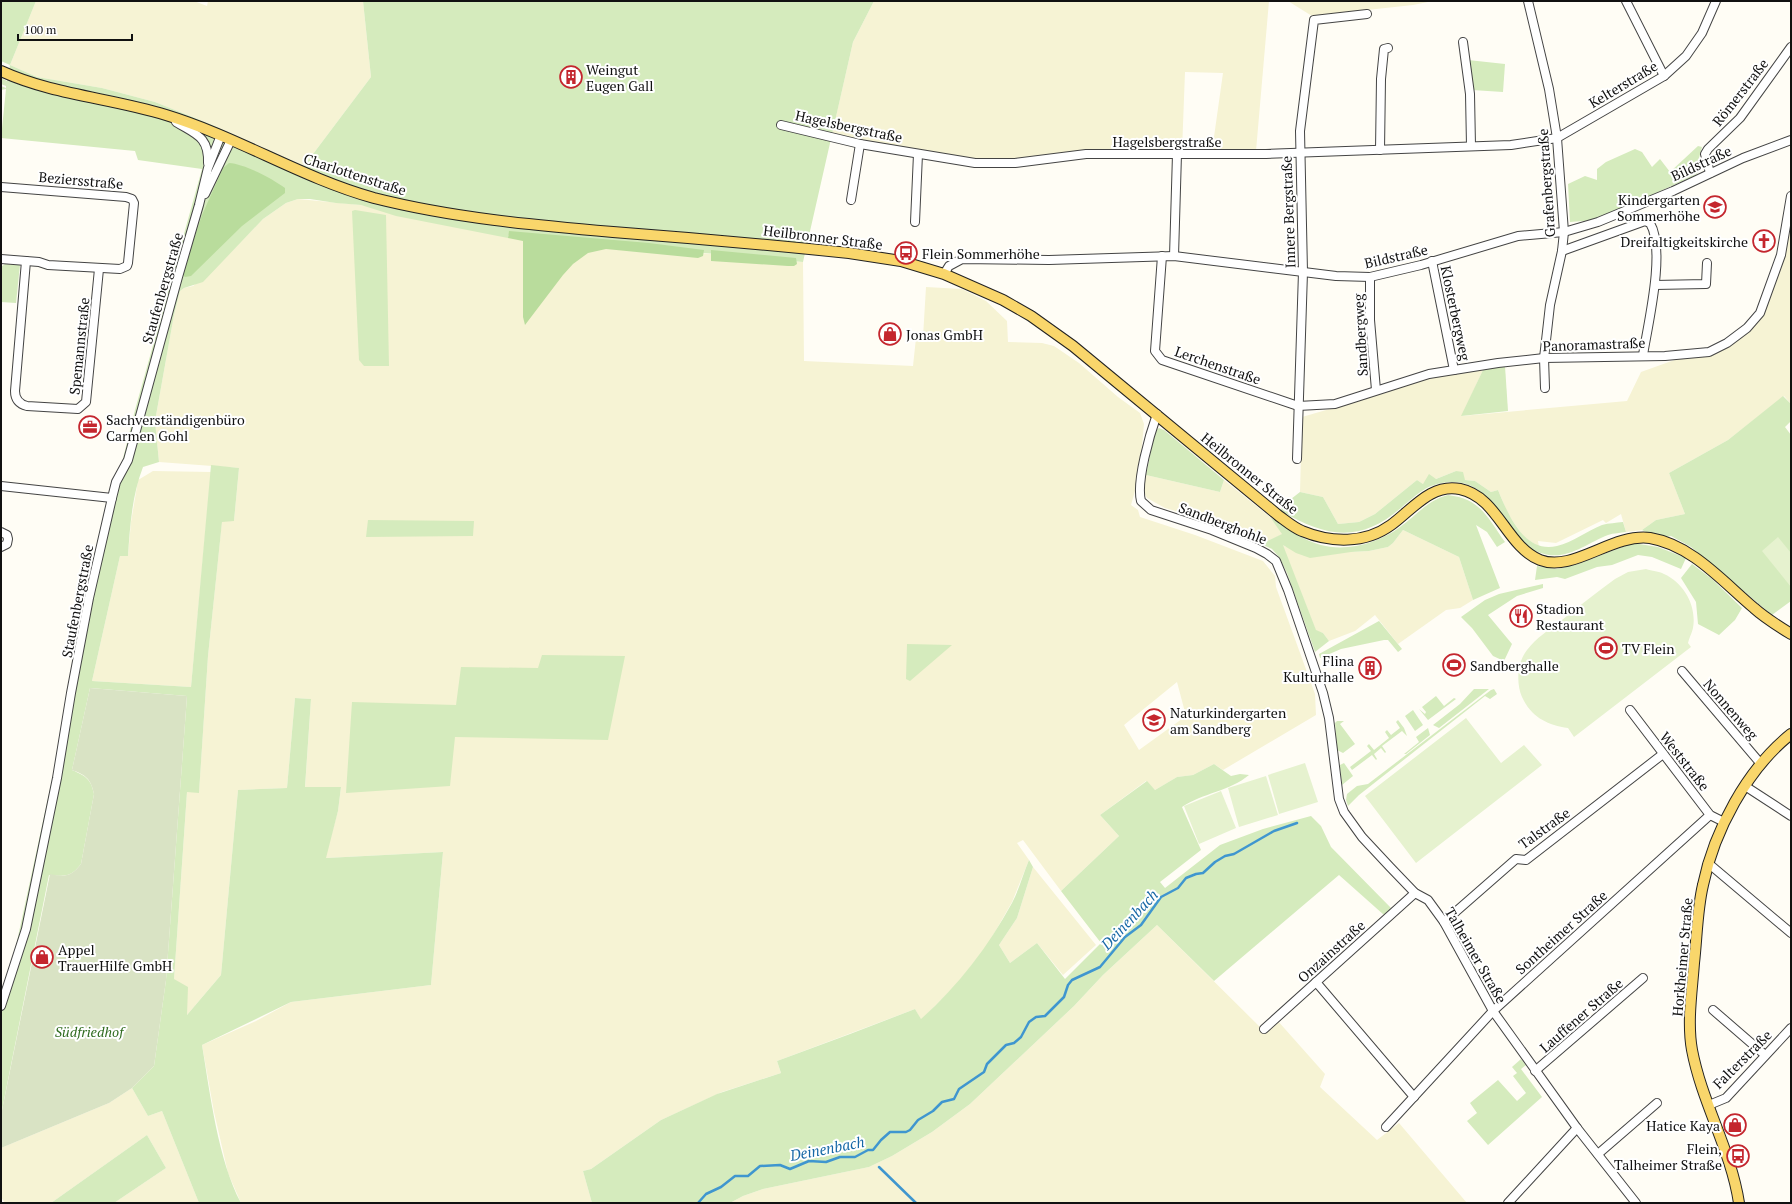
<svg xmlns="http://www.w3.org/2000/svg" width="1792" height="1204" font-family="'PT Serif',serif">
<rect width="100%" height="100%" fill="#fffdf5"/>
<g fill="#f6f3d4" fill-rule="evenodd">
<polygon points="36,1 194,1 207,6 208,1 363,1 371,77 304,166 210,124 155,102 102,88 37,77 10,65"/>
<polygon points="874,1 1269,1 1256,151 1212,151 1223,73 1185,72 1182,151 1096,149 1016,160 975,159 902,149 832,134 853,42"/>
<polygon points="1288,1 1433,1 1413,5 1312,16"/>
<path d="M 298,199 L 361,205 L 701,253 L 803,262 L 804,361 L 913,366 L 916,338 L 923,337 L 926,287 L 962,289 L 986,301 L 1007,321 L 1008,342 L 1042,343 L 1054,346 L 1079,363 L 1118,397 L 1140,413 L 1144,424 L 1139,477 L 1131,505 L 1138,510 L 1140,517 L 1195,535 L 1263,561 L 1275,576 L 1276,587 L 1315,694 L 1316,715 L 1223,770 L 1214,764 L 1193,775 L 1177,777 L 1155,790 L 1146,781 L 1100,815 L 1119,836 L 1061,891 L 1023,840 L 1017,843 L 1029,860 L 1012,902 L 987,946 L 956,985 L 921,1020 L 915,1009 L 777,1061 L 781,1073 L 722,1092 L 661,1120 L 591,1169 L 583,1171 L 592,1203 L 241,1203 L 228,1173 L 214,1112 L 202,1045 L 256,1021 L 291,1002 L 431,985 L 443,852 L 325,858 L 338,811 L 341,787 L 305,788 L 311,699 L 295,698 L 287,788 L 238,790 L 221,975 L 187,1015 L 174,979 L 187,792 L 199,792 L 208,656 L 222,521 L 234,521 L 239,468 L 159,462 L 155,421 L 174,315 L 180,291 L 184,288 L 193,286 L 216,267 L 263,219 L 286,203 ZM 1177,682 L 1186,716 L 1139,750 L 1124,725 Z"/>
<polygon points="1791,225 1791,404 1784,396 1728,440 1669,473 1685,514 1656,520 1642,530 1626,532 1621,514 1606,523 1603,520 1556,543 1538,541 1539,547 1523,536 1508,514 1498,490 1491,492 1475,481 1465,480 1456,471 1423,484 1417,480 1375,514 1359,522 1338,524 1323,497 1300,492 1302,417 1385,393 1416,380 1446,373 1483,370 1462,416 1627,401 1641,372 1680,358 1730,345 1748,332 1764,314 1787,246"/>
<polygon points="153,471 211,472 191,687 92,681 120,556 128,556 131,522 138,480"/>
<polygon points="1146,475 1220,492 1224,480 1270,517 1283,534 1261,544 1257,538 1211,521 1165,508 1147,498 1143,491"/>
<polygon points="1403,530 1459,557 1473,600 1460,608 1446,610 1398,644 1375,615 1355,631 1329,641 1323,633 1316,631 1282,544 1286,547 1351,552 1369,551 1388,547 1393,543"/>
<polygon points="1033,867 1096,945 1063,975 1037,943 1010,963 999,945 1017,918"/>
<polygon points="1157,925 1261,1028 1277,1020 1325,1074 1320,1087 1377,1140 1399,1123 1467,1203 730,1203 743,1196 763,1189 869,1167 892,1156 932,1132 970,1104 1074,1006 1103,975"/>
<polygon points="132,1088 148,1116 162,1111 199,1203 114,1203 166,1168 147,1135 51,1203 5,1203 1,1197 1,1148 109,1103"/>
</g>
<g fill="#d5ebbd">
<path d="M 1,1 L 36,1 L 10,65 L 37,77 L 102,88 L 155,102 L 210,124 L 304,166 L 371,77 L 363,1 L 874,1 L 853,42 L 803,262 L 508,235 L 508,238 L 396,216 L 361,205 L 336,203 L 310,199 L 298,199 L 286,203 L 263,219 L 203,282 L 184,288 L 180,291 L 174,315 L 155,421 L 159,462 L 143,467 C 132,495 130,526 128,556 L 120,556 L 92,681 L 191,687 L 211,465 L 239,468 L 234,521 L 222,522 L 208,656 L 199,793 L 187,792 L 174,979 L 188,987 L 187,1015 L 221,975 L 238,790 L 287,788 L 295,698 L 311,699 L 305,787 L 341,787 L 338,811 L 326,858 L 443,852 L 431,985 L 291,1002 L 202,1045 C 210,1093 218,1160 241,1203 L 199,1203 L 162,1111 L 148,1116 L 132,1088 L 154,1066 L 166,980 L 187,696 L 90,688 L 72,770 C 86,776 91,779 94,794 L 81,864 C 70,878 65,876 49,875 L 1,1115 L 1,1015 L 112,503 L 135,410 L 202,169 L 138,160 L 135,151 L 1,138 L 6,89 L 1,90 L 1,86 L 6,88 L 6,86 L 1,84 L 1,78 L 7,81 L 10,65 L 1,61 Z"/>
<polygon points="1468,60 1505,64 1503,92 1472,90"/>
<polygon points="1698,146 1702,147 1699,158 1701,168 1696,175 1596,220 1570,222 1568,184 1585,176 1597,180 1597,169 1606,162 1635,149 1642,152 1652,167 1660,159 1670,172"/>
<polygon points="355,210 386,215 389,366 364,366 359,360 352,211"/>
<polygon points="5,264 20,265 16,303 1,302 1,267"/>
<polygon points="1505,366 1508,411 1461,416 1483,370"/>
<polygon points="1783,396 1791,404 1791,421 1785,427 1791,435 1791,601 1772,615 1691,547 1671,536 1659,538 1642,530 1656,520 1685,514 1669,473 1728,440"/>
<polygon points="1159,428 1164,430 1224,480 1220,492 1146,475 1155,431"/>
<path d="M 1456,471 L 1463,472 L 1465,480 L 1475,481 L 1491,492 L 1498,490 C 1508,514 1524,554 1557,546 C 1573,542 1587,531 1602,525 C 1609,523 1616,523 1623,522 L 1626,532 C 1620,533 1614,533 1608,535 C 1589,542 1571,558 1549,555 C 1504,549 1501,479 1449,482 C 1426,484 1418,494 1402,507 C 1360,544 1326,537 1281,511 L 1282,506 L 1300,492 L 1323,497 L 1338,524 L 1359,522 L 1375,514 L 1417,480 L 1423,484 L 1429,474 L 1436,479 Z"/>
<path d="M 1448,495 C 1481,499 1487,517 1505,542 L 1497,547 L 1487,532 L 1476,525 L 1500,588 L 1473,600 L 1459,557 L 1403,530 L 1393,543 L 1388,547 L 1369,551 L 1351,552 L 1310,558 L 1296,553 L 1283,545 L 1316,630 L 1323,633 L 1329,641 L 1315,652 L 1287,573 L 1279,557 L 1272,549 L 1261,544 L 1282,534 L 1270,517 C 1286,528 1302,540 1321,545 C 1347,552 1379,543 1400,527 C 1417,515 1428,500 1448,495 Z"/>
<polygon points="368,520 474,521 473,536 366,537"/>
<polygon points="1633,543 1658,547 1686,558 1681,569 1652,557 1638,555 1612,565 1597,567 1565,579 1557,577 1535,580 1537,566 1557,569 1575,565"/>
<polygon points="1692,564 1712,579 1742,608 1735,620 1719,635 1698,624 1696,602 1681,578"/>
<polygon points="1543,584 1543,588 1517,596 1488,615 1512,644 1504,661 1493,656 1472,628 1461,617 1485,600 1499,594"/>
<polygon points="1379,621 1402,649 1398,652 1388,640 1384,640 1341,649 1320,658 1319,654"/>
<polygon points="907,644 952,645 910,681 906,679"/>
<polygon points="542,655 625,656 608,740 455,737 450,786 346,793 352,702 456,705 461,667 538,668"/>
<polygon points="1474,689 1489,689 1439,728 1433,725 1460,704"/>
<polygon points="1494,689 1497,694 1490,699 1485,696 1359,795 1348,806 1346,800 1347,794 1357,786 1368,784 1491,690"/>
<polygon points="1436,696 1444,706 1454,698 1456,699 1428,720 1419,709 1425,714 1426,712 1422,707"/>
<polygon points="1413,710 1423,725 1415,731 1405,716"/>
<polygon points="1398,720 1404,728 1407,736 1402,731 1382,746 1386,752 1385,753 1381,748 1374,754 1377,759 1376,760 1372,755 1352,770 1350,767 1371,751 1367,746 1369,744 1374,750 1389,738 1385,732 1387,730 1391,735 1400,728 1396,722"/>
<polygon points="1337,721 1344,721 1340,724 1355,744 1343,753 1337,750 1335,723"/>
<polygon points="1428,728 1430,735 1406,754 1404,754 1419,742 1416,737"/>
<polygon points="1344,763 1353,776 1342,785 1340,768 1340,765"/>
<path d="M 1214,764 L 1231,776 L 1240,774 L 1249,775 C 1230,791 1203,793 1182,807 L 1201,850 L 1160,882 L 1165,888 L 1220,845 L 1263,829 L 1311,816 L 1321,826 L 1331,847 L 1391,908 L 1384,915 L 1339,875 L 1214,981 L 1157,925 L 1103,975 L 1074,1006 L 970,1104 L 932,1132 L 892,1156 L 869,1167 L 763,1189 L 743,1196 L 730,1203 L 592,1203 L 583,1171 L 591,1169 L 661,1120 L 717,1094 L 781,1073 L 777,1061 L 850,1034 L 915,1009 L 921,1019 C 958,986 988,947 1012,903 C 1019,890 1023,874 1029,860 L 1033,867 L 1017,918 L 999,945 L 1010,963 L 1037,943 L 1065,979 L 1101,943 L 1061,891 L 1119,836 L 1100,815 L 1147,781 L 1155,790 L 1177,777 L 1193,775 Z"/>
<polygon points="1521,1059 1526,1065 1521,1069 1542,1097 1488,1145 1467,1121 1477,1113 1470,1103 1498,1080 1517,1101 1526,1093 1513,1076 1517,1073 1512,1067"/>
<polygon points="147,1135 166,1168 114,1203 51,1203"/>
</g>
<g fill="#b9dc9c">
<path d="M 229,163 C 245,164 273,179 285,188 L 285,193 L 242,226 L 191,276 L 185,277 L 182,274 L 202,215 L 223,168 Z"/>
<polygon points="509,231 649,243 704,250 703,256 698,258 606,249 588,253 573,264 563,275 525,325 523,317 523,241 508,238"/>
<polygon points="711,250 796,258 797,264 794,266 788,266 711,261"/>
</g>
<path fill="#d9e3c4" d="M 90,688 L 187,696 L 166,980 L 154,1066 L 132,1088 L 109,1103 L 1,1148 L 1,1115 L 50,874 C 65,877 71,877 81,864 L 94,794 C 91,779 86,775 72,770 Z"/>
<g fill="#e6f2cf">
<polygon points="1778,537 1791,553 1791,587 1762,551"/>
<path d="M 1646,569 C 1652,571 1659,571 1664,574 C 1684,583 1697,606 1693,628 C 1692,633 1689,638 1688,643 L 1691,647 L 1574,737 L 1568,728 C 1547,725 1531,717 1522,697 C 1516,683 1517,663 1527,650 C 1536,638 1550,629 1562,620 C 1579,606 1597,592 1615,579 L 1628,572 Z"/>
<polygon points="1466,718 1501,763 1524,745 1542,765 1416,863 1365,796"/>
<polygon points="1305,763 1318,802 1279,814 1268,775"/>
<polygon points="1266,776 1278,815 1239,827 1228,788"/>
<polygon points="1221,791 1236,828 1199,844 1184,806"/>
</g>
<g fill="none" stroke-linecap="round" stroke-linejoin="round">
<g stroke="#3f96cf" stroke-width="2.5">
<polyline points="879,1167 916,1203"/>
<polyline points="698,1203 706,1194 721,1187 735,1176 748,1176 760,1166 780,1165 790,1169 809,1161 826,1162 840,1157 855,1157 868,1150 873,1150 881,1140 890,1132 906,1132 910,1130 918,1120 933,1111 942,1102 954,1099 959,1089 984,1072 987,1064 1006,1045 1014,1043 1021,1037 1029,1022 1036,1017 1045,1016 1064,997 1068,985 1072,980 1100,967 1125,937 1141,925 1161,897 1178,888 1186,878 1196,874 1203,873 1215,862 1225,856 1234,854 1274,831 1297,823"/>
</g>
<g stroke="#444" stroke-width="10">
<g id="minor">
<polyline points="1528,1 1549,89 1557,138 1564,232 1562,251 1550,305 1544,358 1545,388"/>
<polyline points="1626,1 1664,76"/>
<polyline points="1463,42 1470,94 1471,146"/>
<path d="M 176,122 C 195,134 209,136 208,163"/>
<polyline points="781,125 860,144 975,163 1015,163 1086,154 1266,154 1511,145 1557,138 1664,76 1686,56 1702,33 1716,1"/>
<polyline points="1380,150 1381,79 1384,49 1388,48"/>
<polyline points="1710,173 1705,154 1708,149 1740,118 1791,47"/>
<polyline points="1,187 126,197 132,199 134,203 128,263 127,266 120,269 48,265 39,262 1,259"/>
<polyline points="205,194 231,140"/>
<polyline points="851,200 860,144"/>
<polyline points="915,222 918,154"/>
<path d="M 1562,251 L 1645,221 L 1650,223 C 1666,250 1648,324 1643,355"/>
<polyline points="1162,256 1155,351 1162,360 1298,406 1335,404 1429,374 1498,363 1544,358 1665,356 1709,352 1727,343 1747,328 1760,313 1781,255 1791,196"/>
<polyline points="1174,256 1177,154"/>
<path d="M 26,261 L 15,391 C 15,399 19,404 27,406 L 78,409 L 86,402 L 99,269"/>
<polyline points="1432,261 1454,370"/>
<polyline points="944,274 949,266 962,259 1049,260 1174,256 1336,276 1370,277 1421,265 1518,236 1564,232 1598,222 1673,191 1743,158 1791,140"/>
<polyline points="1370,277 1370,320 1376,390"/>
<polyline points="1655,285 1706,284 1707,263"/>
<path d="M 1157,414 C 1150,434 1136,481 1141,501 L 1151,510 L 1212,530 L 1256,548 L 1267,554 L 1276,561 L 1288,590 L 1323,693 L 1329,718 L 1339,799 L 1344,812 L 1362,837 L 1390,867 L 1415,893 L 1428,900 L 1444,922 L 1493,1011 L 1577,1128 L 1636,1203"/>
<polyline points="1297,459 1303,272 1300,131 1314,20 1367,14"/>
<polyline points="1,486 112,498"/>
<polyline points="1,532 7,535 8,539 7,544 1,547"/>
<polyline points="1682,671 1761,764"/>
<polyline points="1630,710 1710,815 1724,822"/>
<polyline points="1745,786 1791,816"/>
<polyline points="1708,863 1791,933"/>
<polyline points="1444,922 1516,859 1526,860 1663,754"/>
<polyline points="1316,982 1414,1097"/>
<polyline points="1,1006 26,929 57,778 71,693 89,598 112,498 116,482 128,460 178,277 199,205 208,168 221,135"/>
<polyline points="1713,1010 1765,1055"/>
<polyline points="1264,1029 1415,893"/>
<polyline points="1535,1071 1643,978"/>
<polyline points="1709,1105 1726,1098 1791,1028"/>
<polyline points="1386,1127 1493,1011 1710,815"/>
<polyline points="1598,1154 1657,1103"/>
<polyline points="1508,1203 1577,1128"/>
</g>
</g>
<g stroke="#222" stroke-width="12">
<g id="major">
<path d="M 1,71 C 53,95 112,98 166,115 C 238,137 302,178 374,198 C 453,218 533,225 613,232 C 692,238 771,245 849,253 L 901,261 L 944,274 L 1003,300 L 1031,316 L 1073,346 L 1279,516 C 1286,521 1294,528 1302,531 C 1331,543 1365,544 1391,525 C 1412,510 1431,483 1460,489 C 1498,497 1506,546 1540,560 C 1573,573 1612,533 1650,538 C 1692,545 1723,582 1754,608 C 1765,618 1778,626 1791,634"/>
<path d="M 1739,1203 C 1731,1150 1702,1103 1692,1050 C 1687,1022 1692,991 1694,963 C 1697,937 1697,910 1703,885 C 1714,831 1747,769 1791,734"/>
</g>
</g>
<use href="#minor" stroke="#fff" stroke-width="8"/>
<use href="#major" stroke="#f9d66b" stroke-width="10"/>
</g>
<defs>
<g id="building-ring" transform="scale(1.15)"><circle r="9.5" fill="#fff" stroke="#c4262e" stroke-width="1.5"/><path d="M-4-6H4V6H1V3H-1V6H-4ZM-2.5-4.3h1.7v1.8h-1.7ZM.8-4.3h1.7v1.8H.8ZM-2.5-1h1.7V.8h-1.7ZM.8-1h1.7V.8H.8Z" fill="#c4262e"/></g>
<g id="school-ring" transform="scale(1.15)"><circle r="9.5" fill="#fff" stroke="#c4262e" stroke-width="1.5"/><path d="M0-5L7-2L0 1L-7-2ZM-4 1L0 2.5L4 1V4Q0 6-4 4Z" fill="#c4262e"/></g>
<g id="church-ring" transform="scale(1.15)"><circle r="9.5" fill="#fff" stroke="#c4262e" stroke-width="1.5"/><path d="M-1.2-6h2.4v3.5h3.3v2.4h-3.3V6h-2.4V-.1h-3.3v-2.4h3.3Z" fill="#c4262e"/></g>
<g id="bus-ring" transform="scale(1.15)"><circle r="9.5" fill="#fff" stroke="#c4262e" stroke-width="1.5"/><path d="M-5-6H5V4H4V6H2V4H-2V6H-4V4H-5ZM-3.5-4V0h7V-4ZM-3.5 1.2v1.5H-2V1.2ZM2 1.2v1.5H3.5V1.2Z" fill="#c4262e"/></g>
<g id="shop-ring" transform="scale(1.15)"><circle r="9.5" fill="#fff" stroke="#c4262e" stroke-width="1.5"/><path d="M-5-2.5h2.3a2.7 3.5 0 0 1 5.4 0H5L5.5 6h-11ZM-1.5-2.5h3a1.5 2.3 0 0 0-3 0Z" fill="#c4262e"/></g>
<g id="office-ring" transform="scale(1.15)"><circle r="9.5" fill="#fff" stroke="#c4262e" stroke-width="1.5"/><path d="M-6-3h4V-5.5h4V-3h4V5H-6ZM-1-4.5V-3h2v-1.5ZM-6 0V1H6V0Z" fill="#c4262e"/></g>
<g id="restaurant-ring" transform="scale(1.15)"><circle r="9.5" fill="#fff" stroke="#c4262e" stroke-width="1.5"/><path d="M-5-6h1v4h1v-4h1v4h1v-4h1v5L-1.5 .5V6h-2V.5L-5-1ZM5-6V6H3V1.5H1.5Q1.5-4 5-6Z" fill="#c4262e"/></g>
<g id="stadium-ring" transform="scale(1.15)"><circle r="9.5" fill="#fff" stroke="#c4262e" stroke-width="1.5"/><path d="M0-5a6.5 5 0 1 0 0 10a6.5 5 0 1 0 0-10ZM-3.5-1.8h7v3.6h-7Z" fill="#c4262e"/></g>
</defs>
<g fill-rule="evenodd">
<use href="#building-ring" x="571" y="77"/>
<use href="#school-ring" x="1715" y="207"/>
<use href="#church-ring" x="1764" y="241"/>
<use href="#bus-ring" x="906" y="253"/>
<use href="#shop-ring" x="890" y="334"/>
<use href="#office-ring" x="90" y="427"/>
<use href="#restaurant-ring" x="1521" y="616"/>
<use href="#stadium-ring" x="1606" y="648"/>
<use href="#stadium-ring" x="1454" y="665"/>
<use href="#building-ring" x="1370" y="668"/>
<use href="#school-ring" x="1154" y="720"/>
<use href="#shop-ring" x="42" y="957"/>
<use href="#shop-ring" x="1735" y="1125"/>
<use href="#bus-ring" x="1738" y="1156"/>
</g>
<g text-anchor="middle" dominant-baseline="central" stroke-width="4" stroke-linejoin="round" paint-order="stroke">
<g font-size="14" fill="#111" stroke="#fff" text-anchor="start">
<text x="586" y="69">Weingut<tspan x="586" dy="16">Eugen Gall</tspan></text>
<text x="1700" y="199" text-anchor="end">Kindergarten<tspan x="1700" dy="16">Sommerhöhe</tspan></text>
<text x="1748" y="241" text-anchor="end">Dreifaltigkeitskirche</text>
<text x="922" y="253">Flein Sommerhöhe</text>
<text x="906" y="334">Jonas GmbH</text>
<text x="106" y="419">Sachverständigenbüro<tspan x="106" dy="16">Carmen Gohl</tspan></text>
<text x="1536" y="608">Stadion<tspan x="1536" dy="16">Restaurant</tspan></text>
<text x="1622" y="648">TV Flein</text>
<text x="1354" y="660" text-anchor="end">Flina<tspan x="1354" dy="16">Kulturhalle</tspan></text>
<text x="1470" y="665">Sandberghalle</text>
<text x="1170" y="712">Naturkindergarten<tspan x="1170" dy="16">am Sandberg</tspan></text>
<text x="58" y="949">Appel<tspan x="58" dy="16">TrauerHilfe GmbH</tspan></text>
<text x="1720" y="1125" text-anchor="end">Hatice Kaya</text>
<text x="1722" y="1148" text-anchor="end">Flein,<tspan x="1722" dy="16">Talheimer Straße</tspan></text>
</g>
<g font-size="14" fill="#111" stroke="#fff">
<text transform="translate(1623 84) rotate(-31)">Kelterstraße</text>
<text transform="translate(1740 92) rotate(-52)">Römerstraße</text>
<text transform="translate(849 126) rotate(12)">Hagelsbergstraße</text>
<text x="1167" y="141">Hagelsbergstraße</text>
<text transform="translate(1701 163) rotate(-25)">Bildstraße</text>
<text transform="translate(355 174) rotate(18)">Charlottenstraße</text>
<text transform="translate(81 180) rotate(5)">Beziersstraße</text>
<text transform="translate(1546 183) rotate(-94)">Grafenbergstraße</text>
<text transform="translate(1288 212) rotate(-92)">Innere Bergstraße</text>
<text transform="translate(823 237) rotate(7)">Heilbronner Straße</text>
<text transform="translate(1396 256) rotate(-13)">Bildstraße</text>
<text transform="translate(162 288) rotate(-74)">Staufenbergstraße</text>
<text transform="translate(1456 313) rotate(78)">Klosterbergweg</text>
<text transform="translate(1360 335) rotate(-93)">Sandbergweg</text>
<text transform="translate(1594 344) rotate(-2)">Panoramastraße</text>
<text transform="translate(79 346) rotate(-84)">Spemannstraße</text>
<text transform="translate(1218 365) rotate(19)">Lerchenstraße</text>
<text transform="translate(1250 473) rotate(39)">Heilbronner Straße</text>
<text transform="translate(1223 523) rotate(21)">Sandberghohle</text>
<text transform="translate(77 601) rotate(-79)">Staufenbergstraße</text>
<text transform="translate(1731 709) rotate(49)">Nonnenweg</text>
<text transform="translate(1685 761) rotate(52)">Weststraße</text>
<text transform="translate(1544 828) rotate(-36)">Talstraße</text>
<text transform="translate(1561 932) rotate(-42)">Sontheimer Straße</text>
<text transform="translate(1331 951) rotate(-42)">Onzainstraße</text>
<text transform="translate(1476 955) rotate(60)">Talheimer Straße</text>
<text transform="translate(1682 957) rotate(-85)">Horkheimer Straße</text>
<text transform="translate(1581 1015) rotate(-41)">Lauffener Straße</text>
<text transform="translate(1742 1059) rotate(-45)">Falterstraße</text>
</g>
<g font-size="14" font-style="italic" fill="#2f6b1f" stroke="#fff">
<text x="89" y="1031">Südfriedhof</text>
</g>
<g font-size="15" font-style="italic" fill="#1768a6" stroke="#fff">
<text transform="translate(1129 919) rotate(-47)">Deinenbach</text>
<text transform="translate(827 1148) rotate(-11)">Deinenbach</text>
</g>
</g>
<rect width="1792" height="1204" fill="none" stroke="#111111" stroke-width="4"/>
<path d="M18 34v6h114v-6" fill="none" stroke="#111111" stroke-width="2"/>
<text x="24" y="34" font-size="12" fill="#111111" stroke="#ffffff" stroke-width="3" paint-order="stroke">100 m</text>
</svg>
